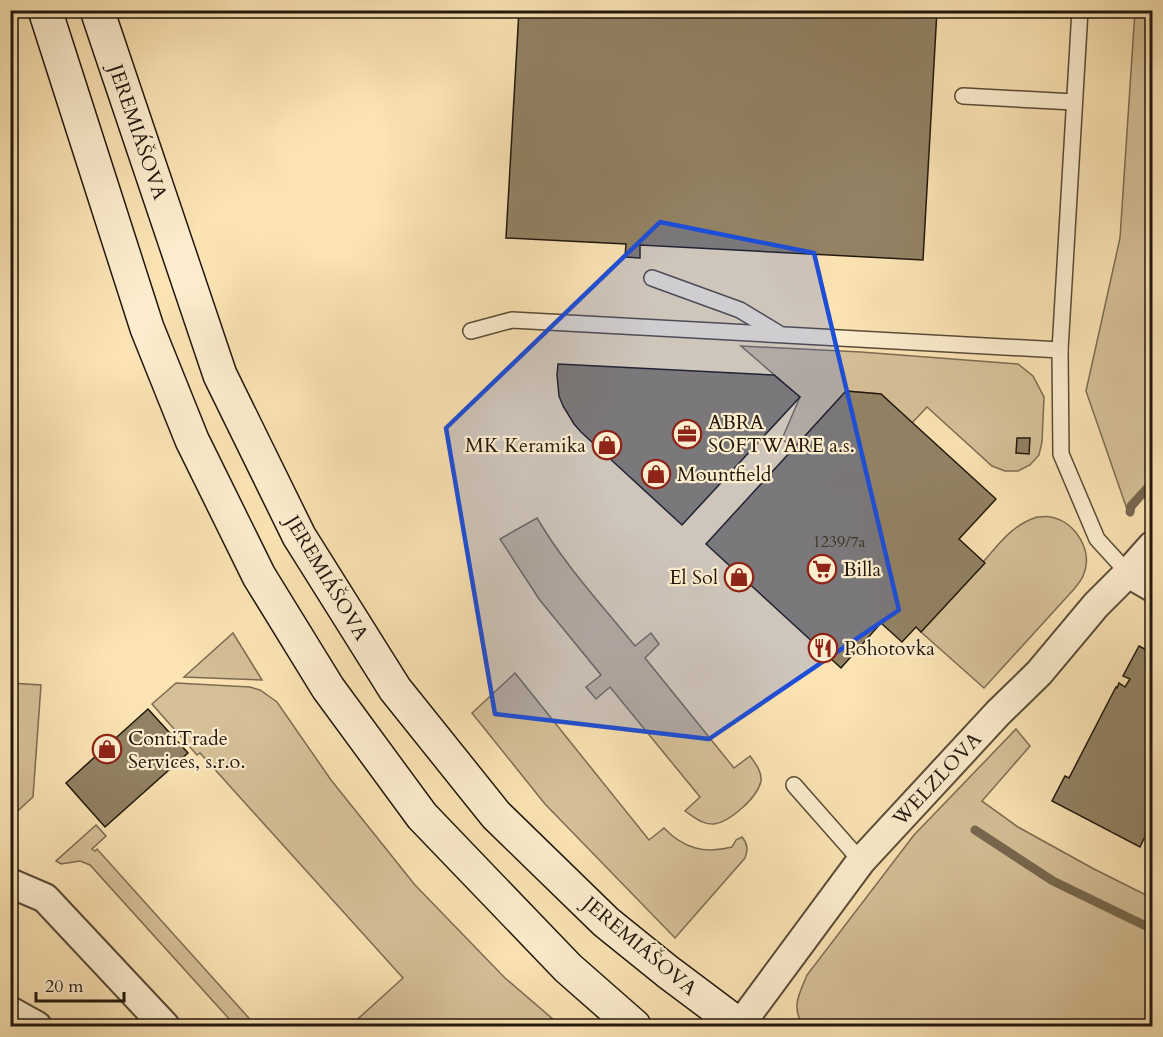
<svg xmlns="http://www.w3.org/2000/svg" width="1163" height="1037" font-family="Cardo,serif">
<rect width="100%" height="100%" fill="#fbe3b4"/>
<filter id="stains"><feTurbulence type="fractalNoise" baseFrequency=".00333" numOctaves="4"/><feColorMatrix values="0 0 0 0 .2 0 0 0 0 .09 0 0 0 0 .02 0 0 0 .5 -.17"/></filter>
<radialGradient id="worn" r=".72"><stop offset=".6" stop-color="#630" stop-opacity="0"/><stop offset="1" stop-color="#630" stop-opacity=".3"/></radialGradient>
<g fill="#d6c098" stroke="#7c6c52" stroke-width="1.5">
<polygon points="1135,11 1152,11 1152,487 1129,515 1086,391 1120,238"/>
<polygon points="741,346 861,352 1018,364 1033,376 1044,397 1042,442 1039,455 1030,465 1018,471 1005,471 992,466 927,407 912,423 881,394 846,391 794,448 782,439 800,397"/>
<path d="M 1037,517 C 1041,517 1047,516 1051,517 C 1076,522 1094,552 1083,576 C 1081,581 1077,585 1075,588 L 984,688 L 921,632 L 984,563 L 983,562 C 1000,543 1012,525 1037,517 Z"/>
<path d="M 537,518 C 564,564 601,604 635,646 L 651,633 L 659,644 L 645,658 L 734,768 L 750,756 C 755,763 762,771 761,781 C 758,797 730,822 714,824 C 703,825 694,817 685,811 L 700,797 L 610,687 L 596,699 L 586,687 L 601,675 L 539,599 L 500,539 Z"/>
<polygon points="233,633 262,680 184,677"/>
<path d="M 515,673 L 649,840 L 664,828 C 684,849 705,854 732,847 L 736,840 L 742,837 C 748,844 748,850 745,858 L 675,938 L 545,804 L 472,713 Z"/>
<polygon points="11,683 41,685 33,797 11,817"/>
<polygon points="176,683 250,687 260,690 277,702 331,780 415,885 505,978 561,1026 350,1026 403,978 200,753 197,755 152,704"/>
<path d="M 1016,729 L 1030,746 L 982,801 L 1018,827 L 1094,869 L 1152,898 L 1152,1026 L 803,1026 C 791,1006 799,995 807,975 L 914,835 Z"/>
<polygon points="96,825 106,836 92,849 95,851 97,849 256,1026 241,1026 231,1021 90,865 80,861 61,864 56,861"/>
</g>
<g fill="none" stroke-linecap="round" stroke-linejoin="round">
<g stroke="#77684f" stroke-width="9">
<polyline points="1130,512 1131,506 1152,483"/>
<polyline points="975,830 1053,881 1152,929"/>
</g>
</g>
<g fill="#928264" stroke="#21180d" stroke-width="1.5">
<polygon points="519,10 937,10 923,260 640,245 640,258 625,257 626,244 506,238"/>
<polygon points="558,364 774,375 800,397 682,525 581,432 574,424 563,406 559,396 557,375"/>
<polygon points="846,391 881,394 996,499 959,539 985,563 921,632 916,627 902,642 881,623 841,668 706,544"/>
<polygon points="1017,438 1030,438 1029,454 1016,453"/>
<polygon points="1139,646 1152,653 1152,794 1148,803 1152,806 1152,822 1140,847 1052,801 1065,776 1069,778 1116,687 1117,688 1119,683 1125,687 1130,679 1123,676"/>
<polygon points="148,709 188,753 105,827 66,783"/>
</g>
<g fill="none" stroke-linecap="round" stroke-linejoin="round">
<g stroke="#584b37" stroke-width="18">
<g id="service">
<polyline points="1080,10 1060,350 1061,454 1097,539 1128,573"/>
<polyline points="963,96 1074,102"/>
<polyline points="652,278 740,310 778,333"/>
<polyline points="471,331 512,320 1060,350"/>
<polyline points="794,785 861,861"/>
</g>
</g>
<g stroke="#584b37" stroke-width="32">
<g id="minor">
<polyline points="1128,573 1152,587"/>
<polyline points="10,883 45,898 165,1026"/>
<polyline points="10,1011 37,1026"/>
<polyline points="739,1026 861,861 998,713 1039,673 1096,605 1128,573 1152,546"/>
</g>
</g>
<g stroke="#21180d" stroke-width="36">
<g id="secondary">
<polyline points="45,10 147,328 192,440 259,576 328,688 422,816 568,968 634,1026"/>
<polyline points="97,10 220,375 299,536 395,689 496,815 606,922 668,972 740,1026"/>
</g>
</g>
<use href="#service" stroke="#fcedce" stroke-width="15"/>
<use href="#minor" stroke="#fcedce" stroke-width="28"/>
<use href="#secondary" stroke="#fcedce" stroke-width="33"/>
</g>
<path fill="#1d4ed8" fill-opacity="0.2" stroke="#1d4ed8" stroke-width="4.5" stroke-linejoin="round" d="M 660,222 L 814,253 L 899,610 L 709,739 L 495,714 L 446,428 Z"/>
<defs>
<g id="office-ring" transform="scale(1.5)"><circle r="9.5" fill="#fcedce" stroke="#8f2418" stroke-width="1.5"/><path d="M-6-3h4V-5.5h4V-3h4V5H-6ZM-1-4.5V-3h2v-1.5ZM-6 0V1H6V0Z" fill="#8f2418"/></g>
<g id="shop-ring" transform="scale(1.5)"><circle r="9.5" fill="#fcedce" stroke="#8f2418" stroke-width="1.5"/><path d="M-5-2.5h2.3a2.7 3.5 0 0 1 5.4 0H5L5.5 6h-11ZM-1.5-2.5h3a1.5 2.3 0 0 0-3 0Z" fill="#8f2418"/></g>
<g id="supermarket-ring" transform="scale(1.5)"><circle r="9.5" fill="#fcedce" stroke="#8f2418" stroke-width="1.5"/><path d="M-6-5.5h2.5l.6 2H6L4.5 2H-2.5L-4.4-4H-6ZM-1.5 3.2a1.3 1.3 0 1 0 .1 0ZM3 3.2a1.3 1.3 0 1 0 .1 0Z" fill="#8f2418"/></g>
<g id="restaurant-ring" transform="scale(1.5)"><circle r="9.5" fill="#fcedce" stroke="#8f2418" stroke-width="1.5"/><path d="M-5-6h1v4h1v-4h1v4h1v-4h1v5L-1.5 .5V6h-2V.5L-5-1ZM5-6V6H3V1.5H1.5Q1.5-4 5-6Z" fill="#8f2418"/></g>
</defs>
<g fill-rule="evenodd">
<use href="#office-ring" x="687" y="434"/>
<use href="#shop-ring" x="607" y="445"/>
<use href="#shop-ring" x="656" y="474"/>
<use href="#supermarket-ring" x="822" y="569"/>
<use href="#shop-ring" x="739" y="577"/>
<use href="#restaurant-ring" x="823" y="648"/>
<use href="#shop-ring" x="107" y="749"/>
</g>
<g text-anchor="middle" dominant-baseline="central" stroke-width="4.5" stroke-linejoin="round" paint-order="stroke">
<g font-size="16" fill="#3d3223">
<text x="839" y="542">1239/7a</text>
</g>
<g font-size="20" fill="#21180d" stroke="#fcedce">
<text transform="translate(138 132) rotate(71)">JEREMIÁŠOVA</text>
<text transform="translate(327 578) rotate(59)">JEREMIÁŠOVA</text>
<text transform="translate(937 779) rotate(-47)">WELZLOVA</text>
<text transform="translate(640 946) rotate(40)">JEREMIÁŠOVA</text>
</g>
<g font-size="20" fill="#21180d" stroke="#fcedce" text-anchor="start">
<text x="708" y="422">ABRA<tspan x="708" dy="23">SOFTWARE a.s.</tspan></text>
<text x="586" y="445" text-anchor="end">MK Keramika</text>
<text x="677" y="474">Mountfield</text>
<text x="843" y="569">Billa</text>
<text x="718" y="577" text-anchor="end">El Sol</text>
<text x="844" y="648">Pohotovka</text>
<text x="128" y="738">ContiTrade<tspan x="128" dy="23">Services, s.r.o.</tspan></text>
</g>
</g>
<rect width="1163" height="1037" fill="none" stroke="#fbe3b4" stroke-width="36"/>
<rect x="12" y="12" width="1139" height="1013" fill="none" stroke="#21180d" stroke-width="3"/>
<rect x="18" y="18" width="1127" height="1001" fill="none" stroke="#21180d" stroke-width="1.5"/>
<path d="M36 992v9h88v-9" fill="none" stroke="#21180d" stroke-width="3"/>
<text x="45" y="992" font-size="18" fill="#21180d" stroke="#fcedce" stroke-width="4.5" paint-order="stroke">20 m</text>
<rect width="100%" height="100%" filter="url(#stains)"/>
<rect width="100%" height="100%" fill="url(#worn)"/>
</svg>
